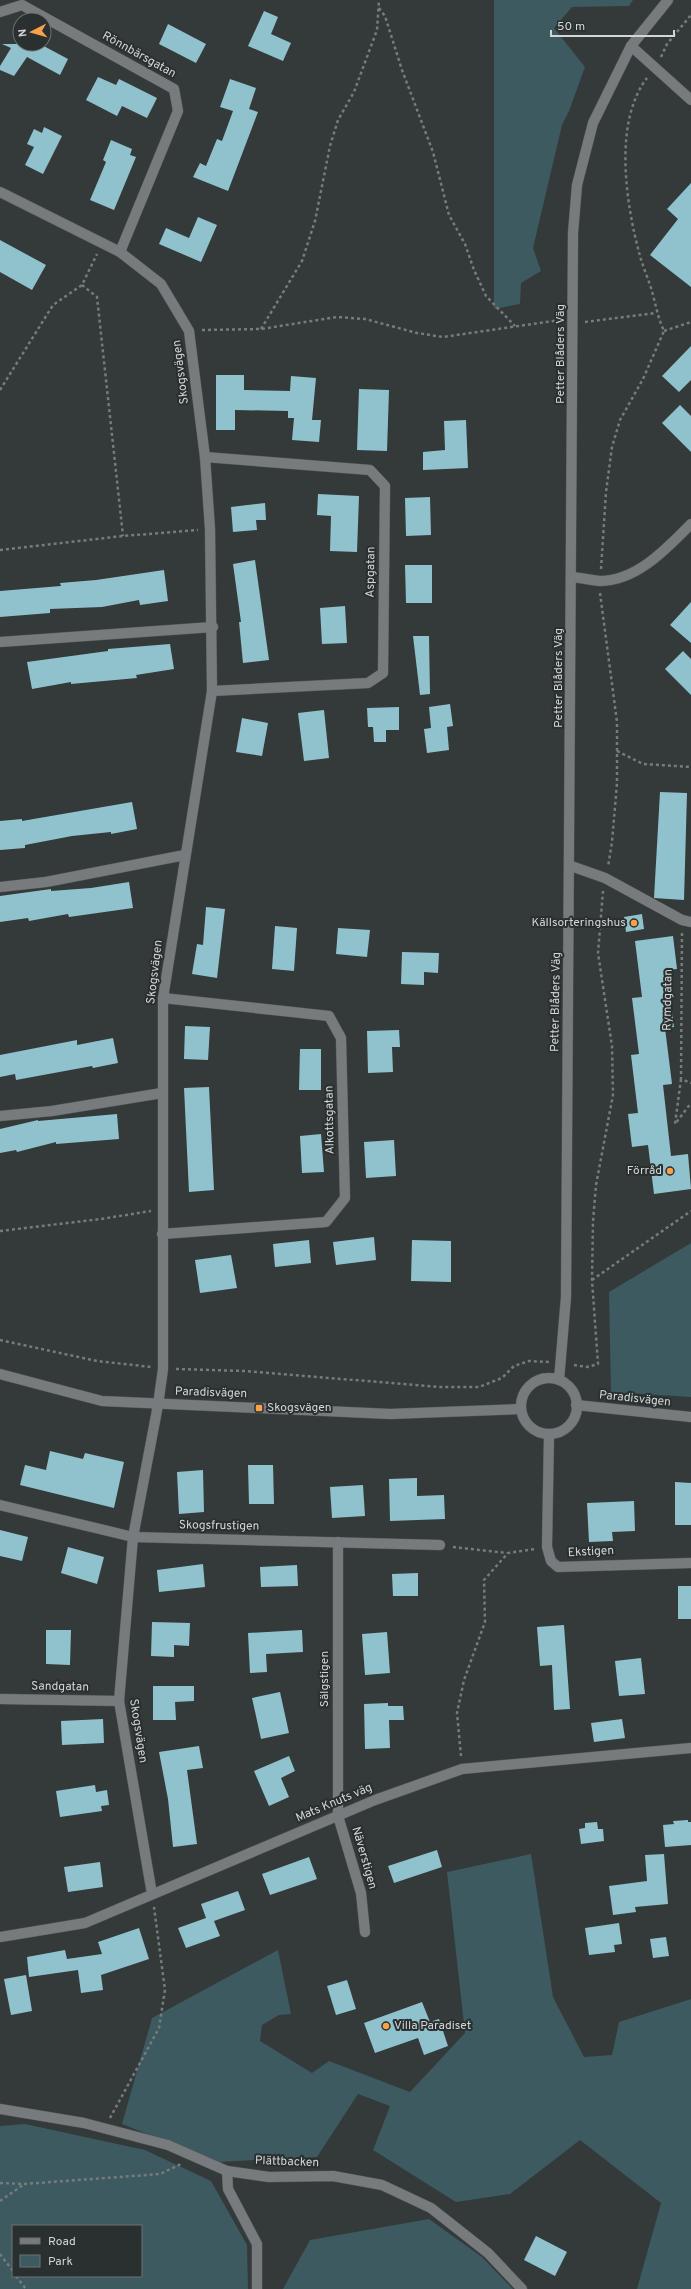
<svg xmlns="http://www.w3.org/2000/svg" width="691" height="2289" font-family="Overpass,sans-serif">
<rect width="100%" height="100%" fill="#34393a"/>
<g fill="#3c5a60" fill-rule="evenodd">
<polygon points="494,0 633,0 629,6 572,7 554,28 585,67 569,111 562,125 533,248 541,271 521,283 520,304 494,309"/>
<polygon points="691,1243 691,1397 611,1392 609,1292"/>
<polygon points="531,1854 553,1997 584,2057 612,2055 619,2022 691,1999 691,2289 637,2289 661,2203 580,2140 510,2194 456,2202 373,2150 390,2106 358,2094 317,2157 217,2162 122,2124 152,2018 278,1950 291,2014 279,2015 262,2025 260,2041 312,2073 329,2061 410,2092 465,2033 447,1872"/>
<path d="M 25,2124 L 145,2150 L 211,2181 L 247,2245 L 248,2289 L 0,2289 L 0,2126 ZM 13,2226 L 141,2226 L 141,2276 L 13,2276 Z"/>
<polygon points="429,2219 482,2257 513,2289 283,2289 310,2240"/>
</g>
<g fill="#90c2cd">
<polygon points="264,11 278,17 271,34 291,43 283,61 248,46"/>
<polygon points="168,24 206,44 196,63 159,44"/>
<polygon points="2,44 40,44 68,59 60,75 27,57 14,76 0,70 0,66 11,48"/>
<polygon points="98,77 116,85 119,79 157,98 147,118 122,106 117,116 86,100"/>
<polygon points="230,79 256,88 249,109 258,112 228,191 193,177 200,163 206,166 217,139 222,141 233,111 220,107"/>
<polygon points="44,127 62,136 43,174 25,165 34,147 27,144 34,129 42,133"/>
<polygon points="111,140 132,149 130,155 136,157 114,210 90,200 106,162 103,160"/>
<polygon points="691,183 691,287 650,255 678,219 667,209"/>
<polygon points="198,217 217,225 201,262 159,244 166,228 189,238"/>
<polygon points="0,240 46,265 32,290 0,272"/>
<polygon points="691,346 691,380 679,392 662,376"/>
<polygon points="216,375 244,375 244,390 290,391 291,376 316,378 312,420 321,420 319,442 292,440 294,418 288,418 288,411 235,410 235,430 216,430"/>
<polygon points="359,389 389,390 387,451 357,450"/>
<polygon points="680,405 691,416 691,452 662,423"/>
<polygon points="466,420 468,468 423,470 423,452 445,450 444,421"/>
<polygon points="318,494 359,496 357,552 330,551 331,516 317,515"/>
<polygon points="430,497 431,535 406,536 405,498"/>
<polygon points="265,503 266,520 256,520 257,530 233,532 231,507"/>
<polygon points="255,560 269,660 243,663 239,622 241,622 233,564"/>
<polygon points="405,565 432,565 432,603 406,603"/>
<polygon points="164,570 168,601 140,605 139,600 102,607 50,609 50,613 0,617 0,591 61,586 60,583 96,580"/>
<polygon points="691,602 691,643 670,625"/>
<polygon points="345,606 347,643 322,644 320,608"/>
<polygon points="413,636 429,636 430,694 420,695"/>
<polygon points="170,644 174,669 136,675 137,678 71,684 71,682 32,689 27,662 108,651 108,649"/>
<polygon points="683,651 691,659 691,695 665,669"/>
<polygon points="450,704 453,726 447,727 449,750 427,753 424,729 431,728 429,707"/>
<polygon points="399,707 399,730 386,730 386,742 374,742 373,727 368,727 367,708"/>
<polygon points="324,710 329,758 304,761 298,713"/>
<polygon points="242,718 268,723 262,756 236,752"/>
<polygon points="660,792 687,793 684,900 654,898"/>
<polygon points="132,802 137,829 111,834 111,832 72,836 25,845 25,848 0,850 0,821 22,819 22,821"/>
<polygon points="129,882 133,908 69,917 68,914 29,921 28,918 0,922 0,896 51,889 51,891 91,888"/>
<polygon points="206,907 225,909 217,978 192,974 197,944 203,945"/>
<polygon points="642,914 644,929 626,932 624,917"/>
<polygon points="275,926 297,928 294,971 272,969"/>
<polygon points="338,928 370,930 367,957 336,954"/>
<polygon points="673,936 677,969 667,970 674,1027 665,1028 672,1084 663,1085 671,1156 688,1154 691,1189 654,1194 648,1145 632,1147 628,1114 638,1113 631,1055 639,1054 632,998 642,997 635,941"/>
<polygon points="402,952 439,953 438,973 424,972 424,985 401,984"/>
<polygon points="185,1026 210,1027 208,1060 184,1059"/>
<polygon points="399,1030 400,1047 392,1047 393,1072 368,1073 367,1031"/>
<polygon points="113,1038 118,1063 93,1068 92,1066 16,1080 15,1074 0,1077 0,1055 77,1040 77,1045"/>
<polygon points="300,1049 321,1049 321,1090 299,1090"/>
<polygon points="209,1087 214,1190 189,1192 184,1088"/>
<polygon points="117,1114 119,1139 56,1144 56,1142 17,1152 16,1150 0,1153 0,1129 38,1120 38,1121"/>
<polygon points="321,1134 324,1172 302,1173 300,1136"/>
<polygon points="394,1140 396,1176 366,1178 364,1142"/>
<polygon points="374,1237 376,1260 336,1265 333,1242"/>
<polygon points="309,1240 311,1263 275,1267 273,1244"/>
<polygon points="412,1240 451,1241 451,1282 411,1281"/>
<polygon points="231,1255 237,1288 200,1293 195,1260"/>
<polygon points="50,1451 83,1459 85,1453 124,1462 114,1508 20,1485 25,1465 46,1470"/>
<polygon points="248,1465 273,1465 274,1504 249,1504"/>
<polygon points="203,1470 204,1512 179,1514 177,1472"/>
<polygon points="417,1478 417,1496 444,1495 445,1519 390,1521 389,1479"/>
<polygon points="675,1482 691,1483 691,1525 675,1525"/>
<polygon points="363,1485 365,1516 332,1518 330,1487"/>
<polygon points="634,1501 635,1531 612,1532 613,1541 589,1542 587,1503"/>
<polygon points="0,1530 28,1537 22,1561 0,1556"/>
<polygon points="68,1547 104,1557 97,1584 61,1573"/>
<polygon points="203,1564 205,1587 159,1592 157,1570"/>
<polygon points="297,1565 298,1586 261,1587 260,1567"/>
<polygon points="418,1573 418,1596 393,1596 392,1574"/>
<rect x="678" y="1586" width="13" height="33"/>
<polygon points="152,1622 190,1623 189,1646 174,1645 174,1657 151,1656"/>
<polygon points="564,1625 570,1709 554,1710 552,1665 540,1666 537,1627"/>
<polygon points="46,1630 71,1630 70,1665 46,1664"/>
<polygon points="302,1630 303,1652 266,1654 267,1672 250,1673 248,1633"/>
<polygon points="387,1632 390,1673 365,1675 362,1634"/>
<polygon points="641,1658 645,1694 619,1696 615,1661"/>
<polygon points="153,1686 194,1686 194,1701 175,1702 176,1720 153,1720"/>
<polygon points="280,1692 289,1733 261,1739 252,1698"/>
<polygon points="388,1703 388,1706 403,1706 404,1720 389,1720 390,1748 365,1749 364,1704"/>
<polygon points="103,1719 104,1743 62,1745 61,1721"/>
<polygon points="622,1719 625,1738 594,1742 591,1723"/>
<polygon points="199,1746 203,1768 187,1770 197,1844 173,1847 168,1799 159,1752"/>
<polygon points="289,1756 295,1771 281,1778 289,1797 269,1806 254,1771"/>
<polygon points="95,1785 96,1792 107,1790 109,1805 101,1806 102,1811 60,1817 56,1791"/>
<polygon points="688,1820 688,1822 691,1822 691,1845 665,1847 663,1825 674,1824 673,1821"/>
<polygon points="597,1822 598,1829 603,1829 604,1841 581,1844 579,1829 585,1828 585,1823"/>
<polygon points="437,1850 442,1867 394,1883 388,1866"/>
<polygon points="664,1854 668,1904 635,1907 636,1912 613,1915 609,1886 647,1881 645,1855"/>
<polygon points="309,1857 317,1879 270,1895 262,1874"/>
<polygon points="100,1862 103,1887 68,1892 64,1867"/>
<polygon points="238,1891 245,1910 214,1921 220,1936 186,1948 178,1928 206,1918 201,1904"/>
<polygon points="619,1923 622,1944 614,1945 615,1952 589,1955 585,1928"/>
<polygon points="139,1928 149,1959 101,1975 103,1990 81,1993 78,1970 29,1977 27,1957 65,1950 67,1959 102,1954 98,1942"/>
<polygon points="666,1937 669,1956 653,1958 650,1939"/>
<polygon points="26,1975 32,2011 11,2015 4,1979"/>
<polygon points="347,1980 356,2009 336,2015 327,1986"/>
<polygon points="422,2002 430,2022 439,2019 448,2046 424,2055 418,2038 375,2053 364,2023"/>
<polygon points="536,2236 567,2252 555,2276 524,2260"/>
</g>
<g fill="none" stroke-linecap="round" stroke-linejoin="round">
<g stroke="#535757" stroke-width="11">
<g id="minor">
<polyline points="0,12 22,5 174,89 178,111 120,252"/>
<polyline points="631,46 691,100"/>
<polyline points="0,192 120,252 161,284 189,331 205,457 210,529 212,691 163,998 163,1369 158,1405 133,1537 119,1701 152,1894"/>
<polyline points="205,457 370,470 385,486 383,673 368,683 212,691"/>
<path d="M 572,577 C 581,578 591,580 600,581 C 637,581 667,548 691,524"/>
<polyline points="0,642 213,627"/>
<polyline points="571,866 605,878 682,920 691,922"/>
<polyline points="0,887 46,882 185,855"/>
<polyline points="0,1116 52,1111 162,1093"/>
<polyline points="162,1234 326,1222 345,1198 341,1038 329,1016 163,998"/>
<polyline points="0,1374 102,1401 390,1414 521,1409"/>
<circle cx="549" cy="1406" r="28"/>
<polyline points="559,1380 566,1297 573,233 577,185 593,123 631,46 668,0"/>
<polyline points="576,1405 691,1417"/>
<polyline points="549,1434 547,1547 551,1561 558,1567 691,1563"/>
<polyline points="0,1505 133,1537 440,1545"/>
<polyline points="338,1542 338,1816 361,1893 365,1932"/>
<polyline points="0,1699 119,1701"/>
<polyline points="0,1937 85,1923 375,1800 462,1769 691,1748"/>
<polyline points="0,2109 84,2123 168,2145 227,2171 269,2177 333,2176 382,2185 431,2208 488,2253 522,2289"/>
<polyline points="227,2171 228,2189 257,2244 257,2289"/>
</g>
</g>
<g stroke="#777b7c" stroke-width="2.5" stroke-dasharray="3 3" stroke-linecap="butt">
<polyline points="379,8 385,16 402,70 433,152 449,215 465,244 474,270 486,296 515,326"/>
<polyline points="661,57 667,44 691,15"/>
<polyline points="82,285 97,297 123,536"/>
<polyline points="585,322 656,313"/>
<polyline points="261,329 302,261 315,221 330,146 338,120 354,92 377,30 379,0"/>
<polyline points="202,330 261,329 337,317 365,319 417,333 443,337 560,320"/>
<polyline points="664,331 691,322"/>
<polyline points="0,390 53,305 82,285 97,254"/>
<polyline points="0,550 123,536 198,530"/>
<path d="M 601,569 L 606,492 L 612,447 L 620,420 L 643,379 L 664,331 C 659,320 657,311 654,299 C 651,285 644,270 640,256 C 626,205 613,122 647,78"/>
<polyline points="600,593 617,722 617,783 612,842 608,867"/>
<polyline points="617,751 643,764 691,767"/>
<polyline points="682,933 681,1079 691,1083"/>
<polyline points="681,1079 675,1124 691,1103"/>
<polyline points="0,1231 101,1219 151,1211"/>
<polyline points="592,1280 691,1211"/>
<polyline points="0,1340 97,1361 151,1367"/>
<polyline points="574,1365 587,1367 598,1364 592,1280 593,1221 596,1185 613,1095 612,1046 598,953 603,891"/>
<polyline points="176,1369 245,1371 439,1387 479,1387 502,1378 514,1366 529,1361 549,1362"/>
<polyline points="453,1547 507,1553"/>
<polyline points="461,1756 457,1713 464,1680 485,1622 484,1580 508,1553 535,1549"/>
<polyline points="110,2118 159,2028 165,1990 154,1907"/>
<polyline points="0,2183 24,2184 160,2174 181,2164"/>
<polyline points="0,2201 23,2185"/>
<polyline points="0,2254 13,2271"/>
<polyline points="16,2276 26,2289"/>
</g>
<use href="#minor" stroke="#777b7d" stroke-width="10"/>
</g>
<g fill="#f7a149" stroke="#2a2f30" stroke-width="1.5">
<circle cx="634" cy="923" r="4"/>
<circle cx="670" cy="1171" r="4"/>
<rect x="255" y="1404" width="8" height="8" rx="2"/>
<circle cx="386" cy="2026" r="4"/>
</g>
<g text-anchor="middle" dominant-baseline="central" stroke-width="4" stroke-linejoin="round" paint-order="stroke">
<g font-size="12" fill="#d3d6d6" stroke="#2a2f30">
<text transform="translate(139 55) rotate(29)">Rönnbärsgatan</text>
<text transform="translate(561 354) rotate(-90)">Petter Blåders Väg</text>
<text transform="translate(181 372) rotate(-97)">Skogsvägen</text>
<text transform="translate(371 572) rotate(-89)">Aspgatan</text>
<text transform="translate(559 678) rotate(-90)">Petter Blåders Väg</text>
<text transform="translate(155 972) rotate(-83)">Skogsvägen</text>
<text transform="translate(668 1000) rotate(-89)">Rymdgatan</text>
<text transform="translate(556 1002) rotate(-89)">Petter Blåders Väg</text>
<text transform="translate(330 1120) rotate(-91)">Alkottsgatan</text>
<text transform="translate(211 1393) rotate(2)">Paradisvägen</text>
<text transform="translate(635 1399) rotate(6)">Paradisvägen</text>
<text transform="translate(219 1526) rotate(1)">Skogsfrustigen</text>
<text transform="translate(591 1552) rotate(-3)">Ekstigen</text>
<text transform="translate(325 1679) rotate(-90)">Sälgstigen</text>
<text transform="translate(60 1687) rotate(1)">Sandgatan</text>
<text transform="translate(138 1731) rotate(81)">Skogsvägen</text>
<text transform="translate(334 1803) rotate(-23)">Mats Knuts väg</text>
<text transform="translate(364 1858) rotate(74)">Näverstigen</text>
<text transform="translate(287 2162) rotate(2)">Plättbacken</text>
</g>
<g font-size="12" fill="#d3d6d6" stroke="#2a2f30" text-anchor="end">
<text x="626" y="923">Källsorteringshus</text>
<text x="662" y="1171">Förråd</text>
<text x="267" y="1408" text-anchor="start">Skogsvägen</text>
<text x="394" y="2026" text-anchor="start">Villa Paradiset</text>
</g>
</g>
<rect x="12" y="2225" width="130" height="52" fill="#2a2f30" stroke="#6e7272"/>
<rect x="20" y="2238" width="20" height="6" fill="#777b7d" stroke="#6e7272"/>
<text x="48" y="2245" font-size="12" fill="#d3d6d6">Road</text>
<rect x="20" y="2255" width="20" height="12" fill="#3c5a60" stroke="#6e7272"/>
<text x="48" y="2265" font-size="12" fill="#d3d6d6">Park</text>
<g transform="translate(32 32) rotate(264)"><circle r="19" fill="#2a2f30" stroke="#6e7272"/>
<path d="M0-3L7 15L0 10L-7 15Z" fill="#f7a149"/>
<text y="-6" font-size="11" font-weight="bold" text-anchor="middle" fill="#d3d6d6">N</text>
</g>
<path d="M551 30v6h123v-6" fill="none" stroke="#d3d6d6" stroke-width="2"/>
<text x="557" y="30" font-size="12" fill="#d3d6d6" stroke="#2a2f30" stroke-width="3" paint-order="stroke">50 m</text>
</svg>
